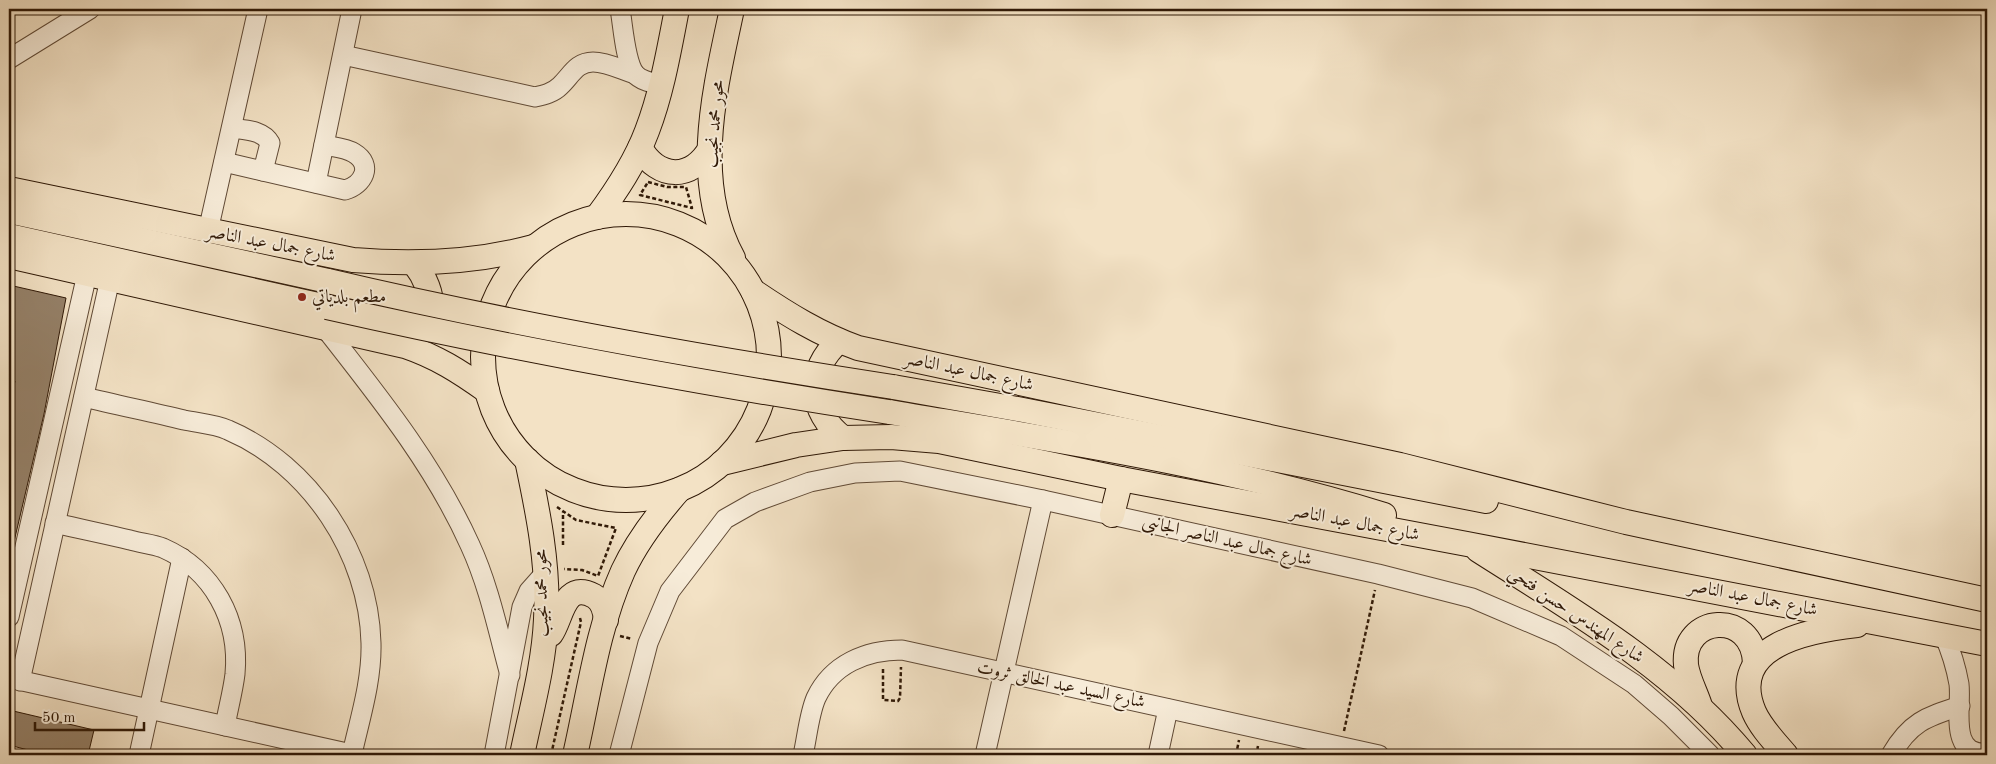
<svg xmlns="http://www.w3.org/2000/svg" width="1996" height="764" font-family="'Old Standard TT',Amiri,serif">
<rect width="100%" height="100%" fill="#f3e2c5"/>
<filter id="stains"><feTurbulence type="fractalNoise" baseFrequency=".004" numOctaves="4"/><feColorMatrix values="0 0 0 0 .2 0 0 0 0 .09 0 0 0 0 .02 0 0 0 .5 -.17"/></filter>
<radialGradient id="worn" r=".72"><stop offset=".6" stop-color="#630" stop-opacity="0"/><stop offset="1" stop-color="#630" stop-opacity=".3"/></radialGradient>
<g fill="#958169" stroke="#2f1806">
<polygon points="9,285 66,298 44,414 13,546 9,546 9,409 15,381 9,380"/>
<polygon points="9,710 94,730 88,755 47,755 9,745"/>
</g>
<g fill="none" stroke-linecap="round" stroke-linejoin="round">
<g stroke="#604a36" stroke-width="21">
<g id="minor">
<path d="M 620,9 C 623,25 625,62 635,74 C 641,81 653,83 661,85"/>
<path d="M 343,55 L 535,97 C 544,95 553,93 560,86 C 571,76 576,62 593,62 C 607,62 622,70 635,74"/>
<polyline points="9,59 90,9"/>
<path d="M 232,128 C 245,130 263,130 270,143 L 263,171"/>
<path d="M 224,162 L 345,190 C 363,185 374,165 354,153 C 346,148 333,147 324,145"/>
<polyline points="316,183 352,9"/>
<polyline points="208,231 258,9"/>
<path d="M 325,328 C 379,397 434,465 470,545 C 489,586 498,631 510,675"/>
<path d="M 84,397 C 117,405 151,412 184,420 C 198,423 215,424 228,430 C 310,465 369,554 371,643 C 372,681 360,718 352,754"/>
<path d="M 55,523 C 80,529 105,534 130,540 C 140,543 153,544 163,548 C 213,570 240,620 235,674 C 233,691 228,709 225,726"/>
<polyline points="9,617 87,274"/>
<path d="M 1944,635 C 1951,651 1956,667 1959,684 C 1962,707 1948,756 1987,753"/>
<polyline points="9,678 356,755"/>
<polyline points="20,681 110,279"/>
<polyline points="139,755 182,558"/>
<polyline points="494,755 522,607 529,591 545,573"/>
<polyline points="619,755 648,643 670,591 725,519 755,502 810,482 855,473 900,471 1043,500 1378,574 1472,598 1561,636 1634,684 1671,716 1710,755"/>
<path d="M 803,755 C 807,738 809,714 816,698 C 832,664 866,650 902,650 L 1379,755"/>
<polyline points="985,755 1043,500"/>
<polyline points="1158,755 1168,709"/>
<path d="M 1891,755 C 1910,722 1926,717 1960,706"/>
</g>
</g>
<g stroke="#2f1806" stroke-width="26">
<g id="major">
<path d="M 732,9 C 715,89 691,181 733,258"/>
<path d="M 640,148 C 659,180 691,180 710,149"/>
<path d="M 9,189 L 353,260 C 414,265 474,263 533,247"/>
<polyline points="9,211 328,281"/>
<circle cx="626" cy="357" r="143"/>
<path d="M 597,217 C 617,190 635,163 647,131 C 662,92 669,50 677,9"/>
<polyline points="9,236 327,307"/>
<path d="M 9,256 L 405,346 C 437,357 459,371 487,391"/>
<path d="M 414,263 C 428,281 435,301 430,324"/>
<path d="M 753,291 C 787,314 819,334 858,348 L 1400,465 L 1626,522 L 1987,600"/>
<path d="M 839,341 C 806,370 809,412 843,438"/>
<polyline points="893,387 1023,410 1486,501"/>
<path d="M 889,412 C 1055,440 1223,465 1384,515"/>
<polyline points="722,463 796,445 843,438 891,437 939,441 1121,479 1467,544 1987,644"/>
<polyline points="1112,515 1121,479"/>
<path d="M 1478,550 C 1572,610 1673,668 1745,755"/>
<path d="M 551,634 C 562,619 563,580 594,596 C 603,601 605,610 606,620"/>
<path d="M 1700,706 C 1696,693 1688,679 1686,665 C 1681,615 1753,609 1755,663"/>
<path d="M 522,755 C 531,711 544,665 546,619 C 549,566 538,512 527,460"/>
<path d="M 575,755 C 589,694 597,629 623,571 C 637,541 657,515 679,490"/>
<path d="M 1786,755 C 1775,742 1761,728 1754,712 C 1726,645 1810,630 1857,625"/>
</g>
</g>
<g stroke="#2f1806" stroke-width="2.5" stroke-dasharray="4 2.5" stroke-linecap="butt">
<polygon points="648,182 667,187 686,187 692,208 640,195"/>
<polyline points="557,507 576,520 616,528 598,576 582,570 564,569"/>
<polyline points="563,545 563,512"/>
<polyline points="620,636 632,639"/>
<polyline points="883,669 883,700 898,701 900,698 901,667"/>
<polyline points="1344,731 1375,590"/>
<polyline points="551,755 581,622 580,618"/>
<polyline points="1236,755 1239,740"/>
<polyline points="1256,755 1258,746"/>
</g>
<use href="#minor" stroke="#f7ecd9" stroke-width="19"/>
<use href="#major" stroke="#f3e2c5" stroke-width="24"/>
<g stroke="#2f1806" stroke-width="26" stroke-linecap="butt">
<g id="major-bridge">
<path d="M 328,281 C 515,325 703,358 893,387"/>
<path d="M 327,307 C 513,349 700,383 889,412"/>
</g>
</g>
<use href="#major-bridge" stroke="#f3e2c5" stroke-width="24"/>
</g>
<circle fill="#8f2418" stroke="#f7ecd9" stroke-width="2" cx="302" cy="297" r="5"/>
<g text-anchor="middle" dominant-baseline="central" stroke-width="4" stroke-linejoin="round" paint-order="stroke">
<g font-size="18" fill="#2f1806" stroke="#f7ecd9">
<text transform="translate(715 124) rotate(-85)">محور محمد نجيب</text>
<text transform="translate(271 244) rotate(11)">شارع جمال عبد الناصر</text>
<text transform="translate(969 372) rotate(12)">شارع جمال عبد الناصر</text>
<text transform="translate(1355 523) rotate(11)">شارع جمال عبد الناصر</text>
<text transform="translate(1227 541) rotate(13)">شارع جمال عبد الناصر الجانبى</text>
<text transform="translate(542 593) rotate(-91)">محور محمد نجيب</text>
<text transform="translate(1753 598) rotate(11)">شارع جمال عبد الناصر</text>
<text transform="translate(1576 615) rotate(34)">شارع المهندس حسن فتحي</text>
<text transform="translate(1061 685) rotate(12)">شارع السيد عبد الخالق ثروت</text>
</g>
<g font-size="18" fill="#2f1806" stroke="#f7ecd9" text-anchor="start">
<text x="312" y="297">مطعم بلدياتي</text>
</g>
</g>
<rect width="1996" height="764" fill="none" stroke="#f3e2c5" stroke-width="30"/>
<rect x="10" y="10" width="1976" height="744" fill="none" stroke="#2f1806" stroke-width="2.5"/>
<rect x="15" y="15" width="1966" height="734" fill="none" stroke="#2f1806"/>
<path d="M35 722v8h109v-8" fill="none" stroke="#2f1806" stroke-width="2.5"/>
<text x="42" y="722" font-size="15" fill="#2f1806" stroke="#f7ecd9" stroke-width="4" paint-order="stroke">50 m</text>
<rect width="100%" height="100%" filter="url(#stains)"/>
<rect width="100%" height="100%" fill="url(#worn)"/>
</svg>
